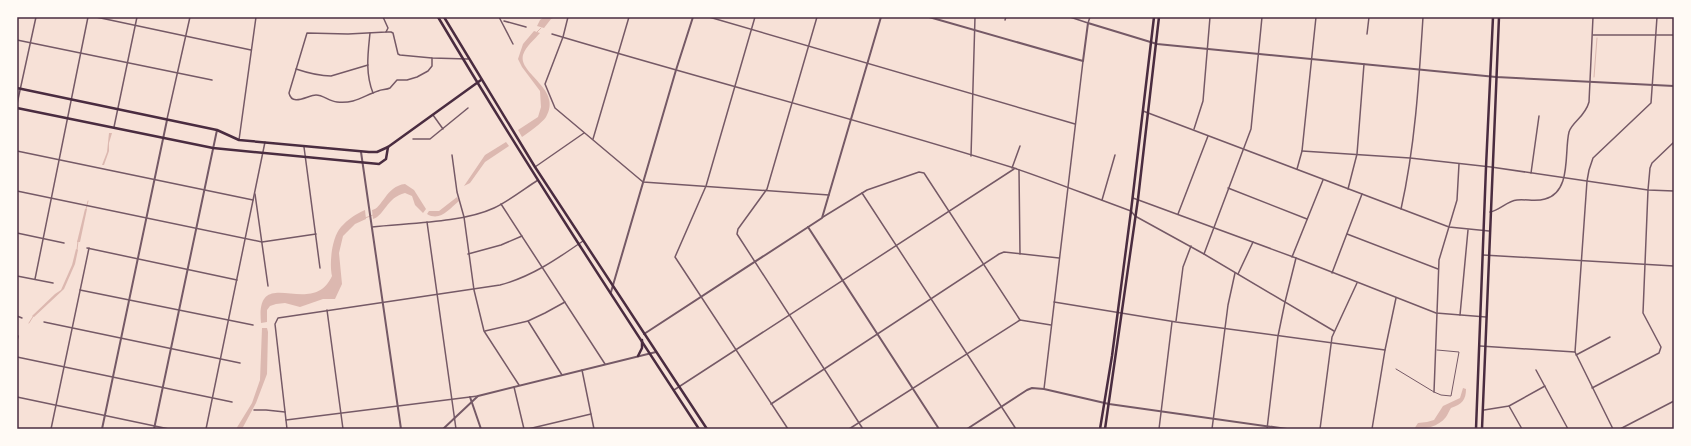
<svg xmlns="http://www.w3.org/2000/svg" width="1691" height="446" font-family="Overpass,sans-serif">
<rect width="100%" height="100%" fill="#f7e1d7"/>
<g fill="#dcb8b0">
<polygon points="544,17 555,17 551,19 544,28 537,26 540,20"/>
<path d="M 534,31 L 540,33 C 534,40 526,46 523,55 C 518,74 563,89 546,117 C 542,123 528,133 522,137 L 518,130 L 538,117 L 541,107 L 540,91 L 522,67 L 518,59 L 523,44 Z"/>
<polygon points="109,133 112,133 109,143 109,151 104,165 102,165 107,152"/>
<polygon points="506,142 509,146 485,162 470,183 464,186 485,155"/>
<path d="M 405,184 L 414,190 L 426,209 L 423,213 L 415,205 L 412,196 L 405,193 C 387,197 384,216 373,219 L 372,210 C 382,209 386,186 405,184 Z"/>
<path d="M 457,197 L 459,201 C 449,209 440,222 427,214 L 429,211 L 439,211 Z"/>
<polygon points="85,209 87,209 80,242 77,242"/>
<path d="M 365,210 L 366,219 L 355,224 L 343,236 L 339,253 L 342,284 L 335,299 L 323,299 L 300,307 L 285,303 L 276,304 L 270,306 L 267,310 L 267,322 L 261,323 C 255,262 312,320 332,276 C 329,263 332,237 341,227 C 348,219 356,214 365,210 Z"/>
<polygon points="76,249 78,250 75,264 64,289 34,317 32,316 55,294 61,290 72,265"/>
<polygon points="262,328 267,328 268,332 267,374 256,403 242,429 236,429 252,403 260,380"/>
<path d="M 1463,388 L 1466,389 C 1466,400 1462,404 1451,408 C 1449,411 1448,414 1446,417 C 1438,427 1426,429 1414,429 L 1418,423 L 1427,422 L 1434,420 L 1443,406 L 1460,398 Z"/>
</g>
<g fill="none" stroke-linecap="round" stroke-linejoin="round">
<g stroke="#dcb8b0" stroke-width="1">
<polyline points="536,33 541,28"/>
<polyline points="1594,77 1597,38"/>
<polyline points="86,209 88,201"/>
<polyline points="365,218 373,215"/>
<polyline points="77,250 78,241"/>
<polyline points="29,323 34,315"/>
</g>
<polyline stroke="#755966" stroke-width="1" points="1396,369 1434,392 1441,395 1451,396 1459,352 1437,350"/>
<g stroke="#755966" stroke-width="1.5">
<polyline points="96,17 251,50"/>
<path d="M 383,17 L 388,28 L 386,32 L 348,34 L 307,33 L 289,93 C 292,107 308,95 316,95 C 323,95 329,101 337,102 C 355,104 363,96 378,91 C 382,89 386,90 390,88 L 397,80 L 407,80 L 417,77 L 428,71 L 432,66 L 432,58"/>
<polyline points="499,17 513,44"/>
<polyline points="568,17 563,37 545,84 555,108 643,182 829,195"/>
<polyline points="709,17 1075,124"/>
<polyline points="755,17 706,186 675,257 788,429"/>
<polyline points="817,17 767,189 738,229 737,234 863,429"/>
<polyline points="1070,17 1088,23 1090,17"/>
<polyline points="1005,20 1006,17"/>
<polyline points="504,21 526,27"/>
<polyline points="386,32 391,32 393,33 398,54 400,55 432,58 468,59"/>
<path d="M 370,33 C 368,53 365,73 373,93"/>
<path d="M 552,34 C 706,80 861,120 1014,168 C 1053,181 1092,197 1131,211 L 1135,216 L 1204,254 L 1334,331"/>
<polyline points="1367,34 1369,17"/>
<polyline points="1593,35 1674,35"/>
<polyline points="17,40 212,80"/>
<path d="M 296,69 C 308,73 318,76 331,76 L 368,65"/>
<polyline points="17,104 36,17"/>
<polyline points="1143,111 1449,227 1489,231"/>
<polyline points="433,115 443,129"/>
<polyline points="167,119 190,17"/>
<polyline points="114,127 137,17"/>
<polyline points="1194,129 1203,101 1210,17"/>
<polyline points="413,139 430,139 468,108"/>
<polyline points="593,139 629,17"/>
<polyline points="239,140 256,17"/>
<polyline points="304,147 320,268"/>
<polyline points="17,151 253,200"/>
<polyline points="1302,151 1410,158 1491,167 1648,190 1674,191"/>
<polyline points="452,155 457,192 464,217 474,290 484,331 519,385"/>
<polyline points="971,156 975,17"/>
<polyline points="535,167 584,133"/>
<polyline points="1012,168 1020,146"/>
<polyline points="1297,169 1302,151 1316,17"/>
<polyline points="1019,170 1020,254"/>
<polyline points="1531,173 1539,116"/>
<polyline points="1228,188 1307,219"/>
<polyline points="1348,189 1357,154 1364,64"/>
<polyline points="17,191 262,242 316,234"/>
<polyline points="862,193 1016,429"/>
<polyline points="255,194 268,286"/>
<polyline points="1133,198 1296,258 1436,313 1486,317"/>
<polyline points="1102,200 1115,155"/>
<polyline points="501,204 605,364"/>
<path d="M 1401,209 C 1415,147 1419,81 1423,17"/>
<path d="M 1490,212 C 1500,210 1507,201 1517,200 C 1527,199 1536,202 1545,199 C 1572,192 1564,152 1569,132 C 1572,122 1585,117 1589,102 L 1593,17"/>
<polyline points="1178,214 1208,136"/>
<polyline points="823,217 867,190 919,172 924,173 1020,320"/>
<polyline points="427,222 456,429"/>
<path d="M 372,227 C 408,223 462,223 494,208 C 509,201 524,189 538,180"/>
<polyline points="17,233 64,243"/>
<polyline points="1347,234 1438,269"/>
<polyline points="87,248 237,280"/>
<polyline points="468,254 501,245 522,236"/>
<polyline points="1204,254 1251,129 1262,17"/>
<polyline points="1483,255 1674,266"/>
<polyline points="1292,257 1323,180"/>
<polyline points="1332,273 1362,194"/>
<polyline points="1238,274 1253,242"/>
<polyline points="17,276 53,283"/>
<polyline points="35,279 88,17"/>
<polyline points="80,290 253,325"/>
<polyline points="1054,302 1176,322 1385,350"/>
<polyline points="327,310 343,429"/>
<polyline points="1460,315 1468,230"/>
<polyline points="17,316 22,318"/>
<polyline points="528,321 562,375"/>
<polyline points="1176,321 1183,267 1191,246"/>
<polyline points="44,322 240,363"/>
<polyline points="485,331 528,321 545,313 565,302"/>
<polyline points="17,341 18,336"/>
<polyline points="1480,346 1575,352"/>
<polyline points="1576,355 1610,337"/>
<polyline points="17,357 232,402"/>
<polyline points="582,370 594,429"/>
<polyline points="1536,370 1568,429"/>
<polyline points="514,387 524,429"/>
<polyline points="1592,388 1659,353 1661,347 1643,313 1648,190 1650,168 1652,163 1674,142"/>
<polyline points="1044,389 1083,61"/>
<polyline points="674,390 1014,169"/>
<polyline points="1434,392 1439,260 1457,200 1459,164"/>
<polyline points="17,397 169,429"/>
<polyline points="771,404 999,254 1004,252 1059,258"/>
<polyline points="1509,406 1522,429"/>
<polyline points="254,410 266,410 285,412"/>
<polyline points="1484,410 1509,406 1545,386"/>
<polyline points="286,420 478,396"/>
<polyline points="51,429 89,248"/>
<polyline points="206,429 265,142"/>
<path d="M 287,429 L 275,324 L 278,318 L 500,285 C 531,277 557,259 583,241"/>
<polyline points="528,429 591,414"/>
<polyline points="849,429 1020,320 1051,325"/>
<polyline points="1159,429 1172,322"/>
<polyline points="1212,429 1228,305 1235,273"/>
<polyline points="1267,429 1278,336 1285,302 1296,258"/>
<polyline points="1320,429 1332,337 1357,283"/>
<polyline points="1372,429 1385,350 1396,298"/>
<polyline points="1613,429 1575,352 1587,181 1589,170 1593,158 1651,103 1657,17"/>
<polyline points="1620,429 1674,401"/>
</g>
<g stroke="#755966" stroke-width="2">
<polyline points="929,17 1083,61 1088,23 1157,44 1496,77 1674,86"/>
<polyline points="361,152 401,429"/>
<polyline points="808,227 939,429"/>
<polyline points="611,292 676,70 693,17"/>
<polyline points="644,334 822,218 881,17"/>
<polyline points="470,397 481,429"/>
<polyline points="102,429 167,120"/>
<polyline points="154,429 217,130"/>
<polyline points="443,429 478,396 656,352"/>
<polyline points="967,429 1027,390 1032,388 1044,389 1109,404 1287,429"/>
</g>
<g stroke="#4a2c40" stroke-width="2.5">
<polyline points="17,88 217,130 239,140 369,152 377,152 388,147 481,80"/>
<polyline points="17,108 213,148 379,164 386,159 388,147"/>
</g>
<g stroke="#4a2c40" stroke-width="2.5">
<path d="M 438,17 C 521,157 610,293 699,429"/>
<polyline points="444,17 535,167 707,429"/>
<polyline points="638,356 642,348 642,340"/>
<polyline points="1100,429 1112,356 1131,211 1154,17"/>
<polyline points="1105,429 1138,199 1159,17"/>
<polyline points="1476,429 1486,167 1493,17"/>
<polyline points="1482,429 1499,17"/>
</g>
</g>
<rect width="1691" height="446" fill="none" stroke="#fffaf5" stroke-width="36"/>
<rect x="18" y="18" width="1655" height="410" fill="none" stroke="#4a2c40" stroke-width="1.5"/>
</svg>
